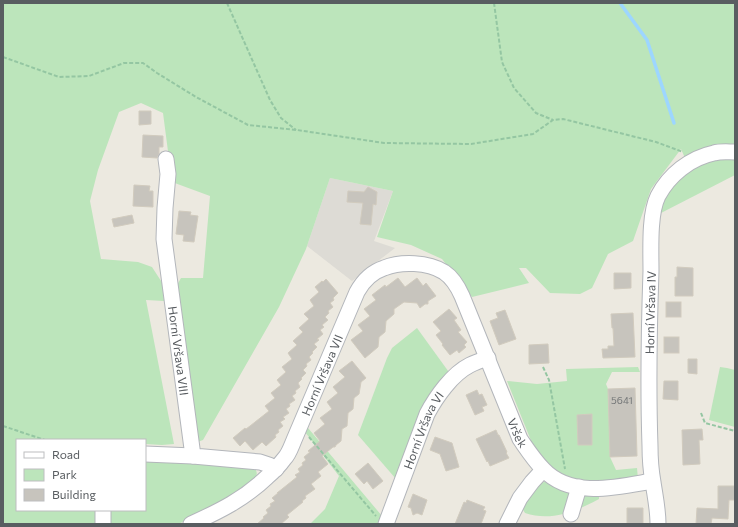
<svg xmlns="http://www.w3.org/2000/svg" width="738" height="527" font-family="Commissioner,sans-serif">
<rect width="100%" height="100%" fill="#ece9e0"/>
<polygon fill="#dddbd5" points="330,178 393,191 374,241 395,248 352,281 307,246"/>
<g fill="#bce5bb">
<polygon points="3,3 735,3 735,144 708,147 685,158 681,149 651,189 633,241 608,254 592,288 580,294 550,293 526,268 519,268 529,283 472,297 442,259 411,245 377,237 393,191 330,178 306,249 279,307 203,440 186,446 168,301 181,278 203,278 210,196 172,182 163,113 141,103 119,112 98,170 90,201 101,259 138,262 152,267 163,284 164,301 146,300 174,444 162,445 145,444 145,440 17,440 17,510 97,510 97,524 3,524"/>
<polygon points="714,159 735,159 735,175 661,213 661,204 673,186 688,170"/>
<polygon points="417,328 451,375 396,479 358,435 387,358 392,348"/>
<polygon points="638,367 640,372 612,372 606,384 608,389 610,457 616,470 637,468 638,479 603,482 575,479 556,472 534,448 507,381 537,384 567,381 566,369"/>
<polygon points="720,367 727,368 735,370 735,427 709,420"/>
<polygon points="308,428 382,516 377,524 310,524 325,509 339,476 305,432"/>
<path d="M 145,458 L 253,466 C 258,472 258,475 253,481 L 206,512 L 178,524 L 109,524 L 109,510 L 145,510 Z"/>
<path d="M 549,481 L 599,494 L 599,499 C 577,511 551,522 525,513 L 522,508 L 540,483 Z"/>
</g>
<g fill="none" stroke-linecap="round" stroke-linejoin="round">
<polyline stroke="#9dd6ff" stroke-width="3.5" points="620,3 647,40 674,123"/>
</g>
<g fill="#c7c4bd" stroke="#d1cbbe">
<polygon points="139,111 151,111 151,124 139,125"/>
<polygon points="143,135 163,136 163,147 159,147 159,154 157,158 142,157"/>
<polygon points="134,185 150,186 149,191 153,191 153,207 133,206"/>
<polygon points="368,187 377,192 376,205 373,204 371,225 360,224 363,203 347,202 348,191 364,192"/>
<polygon points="179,211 191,212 190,215 198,216 194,242 183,241 184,235 176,234"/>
<polygon points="132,215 134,223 114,227 112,219"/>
<polygon points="677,267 693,268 693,296 675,296 675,277 677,277"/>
<polygon points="614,273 631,273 631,288 614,289"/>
<polygon points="398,278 405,287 417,278 423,286 426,283 436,296 428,301 428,304 425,304 420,308 417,303 404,302 394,309 394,314 386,321 385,332 379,337 378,347 365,358 351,340 363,331 358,325 370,316 364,309 376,300 372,295 385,285 386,287"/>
<polygon points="326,279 338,293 333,298 334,300 330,303 333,307 328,311 329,313 325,317 328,320 322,325 324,327 320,330 323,334 317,339 319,340 314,344 317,347 312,352 313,353 309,357 311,360 306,364 307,366 303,370 306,373 301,378 302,379 298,383 300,387 295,391 296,393 292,396 295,400 289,404 290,406 286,409 289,413 283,417 285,419 280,422 283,426 278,430 279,432 275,435 276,437 266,446 262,442 253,450 245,441 240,446 233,438 245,428 246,429 250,426 269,411 265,406 275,398 271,393 281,385 277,380 286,372 282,367 292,359 288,353 297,345 293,341 303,332 299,328 309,319 304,314 314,306 310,300 319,292 315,287 322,281 323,282"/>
<rect x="666" y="302" width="15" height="15"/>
<polygon points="449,309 457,318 454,320 461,330 458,332 467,342 464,345 466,347 459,353 457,350 450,355 442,345 443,344 436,335 441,331 433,322"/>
<polygon points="505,310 516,339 499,345 490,321 498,318 496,313"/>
<polygon points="633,313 635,357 603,358 602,349 608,349 608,346 614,346 613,328 612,328 611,314"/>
<rect x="664" y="337" width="15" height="16"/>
<polygon points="548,344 549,363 529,364 529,345"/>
<polygon points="688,359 697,359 697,374 688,373"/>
<polygon points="352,361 366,378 361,382 359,394 354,398 353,409 348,413 347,426 342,429 341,441 336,445 335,447 333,447 322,456 328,464 318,472 321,476 311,484 315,489 305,496 306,498 302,501 303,502 287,515 289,517 281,524 257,524 264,518 263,517 268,513 266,510 271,506 270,504 275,501 272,498 278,493 277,493 297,477 295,475 300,472 298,469 303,465 302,463 306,460 304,457 310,452 308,451 320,441 314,433 325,424 320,418 332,409 327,402 338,393 333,387 345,377 339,371"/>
<polygon points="664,381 678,381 678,400 663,399"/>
<polygon points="635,388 637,456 610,457 608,389"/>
<polygon points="477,390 479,395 482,394 487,405 482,407 484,411 475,415 466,395"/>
<polygon points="592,414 592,445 578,445 577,415"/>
<polygon points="702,429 703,440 699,440 700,464 683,465 682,430"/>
<polygon points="496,430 498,435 499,435 507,452 506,453 509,458 490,466 488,461 487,462 476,439"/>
<polygon points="435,437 452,443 459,467 446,471 440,454 430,450"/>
<polygon points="368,463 383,481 373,489 367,481 364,484 355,474"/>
<polygon points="718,486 735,486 735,500 729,500 728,519 712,518 711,524 696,524 697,508 718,509"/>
<polygon points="413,494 427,500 422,515 417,513 413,515 411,508 408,507"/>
<polygon points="467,500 485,507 483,510 486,511 481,524 455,524 464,502 466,503"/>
<polygon points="627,508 643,508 643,524 627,523"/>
</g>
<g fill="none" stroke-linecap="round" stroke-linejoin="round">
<g stroke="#b3b6bb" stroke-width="17">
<g id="minor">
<path id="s1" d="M 166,159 L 168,174 L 165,208 L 164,239 L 193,456 L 260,462 L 269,465 L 276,469"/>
<polyline points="145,454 193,456"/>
<polyline points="103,510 103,524"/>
<polyline points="571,514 579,487"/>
<path id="s2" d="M 191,524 C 220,511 244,499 267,477 C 273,472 279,466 284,459 C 289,454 291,447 294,440 L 357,292 C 363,281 372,272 384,268 C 401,261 428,262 444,272 C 453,278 458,287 462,296 L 520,439 C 527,449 534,460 543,469 C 571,499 617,487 652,481"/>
<path id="s3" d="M 386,524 L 427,414 C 436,397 452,374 470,365 C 476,362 482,360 488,358"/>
<polyline points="507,524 520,498 532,482 543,470"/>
<path id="s4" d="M 658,524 C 658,509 655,496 653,482 C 651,471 650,458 650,446 C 648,388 649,329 651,271 C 651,250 649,214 658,196 C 669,175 690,158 714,153 C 721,151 728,152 735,152"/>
</g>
</g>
<g stroke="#94c6a2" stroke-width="2" stroke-dasharray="4 2" stroke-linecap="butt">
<polyline points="227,3 270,100 281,118 296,130"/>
<polyline points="494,3 502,62 514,88 536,113 553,120"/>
<polyline points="3,57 59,77 89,76 124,63 143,63 157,73 196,97 248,125 297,130 384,143 471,144 533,134 553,120 563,119 656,142 683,152"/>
<polyline points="543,367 549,380 565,469"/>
<polyline points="701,413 705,423 735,431"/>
<polyline points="3,426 45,440"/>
<polyline points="309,437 376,516"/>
</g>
<use href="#minor" stroke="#fff" stroke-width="15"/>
</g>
<g text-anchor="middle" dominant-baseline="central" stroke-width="3.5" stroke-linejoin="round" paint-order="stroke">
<g font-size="10" fill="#747778">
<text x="622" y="400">5641</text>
</g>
<g font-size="12" fill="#595d61" stroke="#fff">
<text stroke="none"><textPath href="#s4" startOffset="212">Horní Vršava IV</textPath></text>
<text stroke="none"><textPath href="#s1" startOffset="193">Horní Vršava VIII</textPath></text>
<text stroke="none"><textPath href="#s2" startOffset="207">Horní Vršava VII</textPath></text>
<text stroke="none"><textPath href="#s3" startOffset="101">Horní Vršava VI</textPath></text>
<text stroke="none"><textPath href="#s2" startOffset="574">Vršek</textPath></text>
</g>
</g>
<rect width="738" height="527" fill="none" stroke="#595d61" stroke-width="8"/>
<rect x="16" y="439" width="130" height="72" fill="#ffffff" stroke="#bdbec0"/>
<rect x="24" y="452" width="20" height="6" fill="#ffffff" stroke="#bdbec0"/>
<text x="52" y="459" font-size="12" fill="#595d61">Road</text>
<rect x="24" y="469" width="20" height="12" fill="#bce5bb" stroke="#bdbec0"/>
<text x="52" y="479" font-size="12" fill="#595d61">Park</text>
<rect x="24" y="489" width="20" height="12" fill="#c7c4bd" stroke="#bdbec0"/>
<text x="52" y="499" font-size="12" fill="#595d61">Building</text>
</svg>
